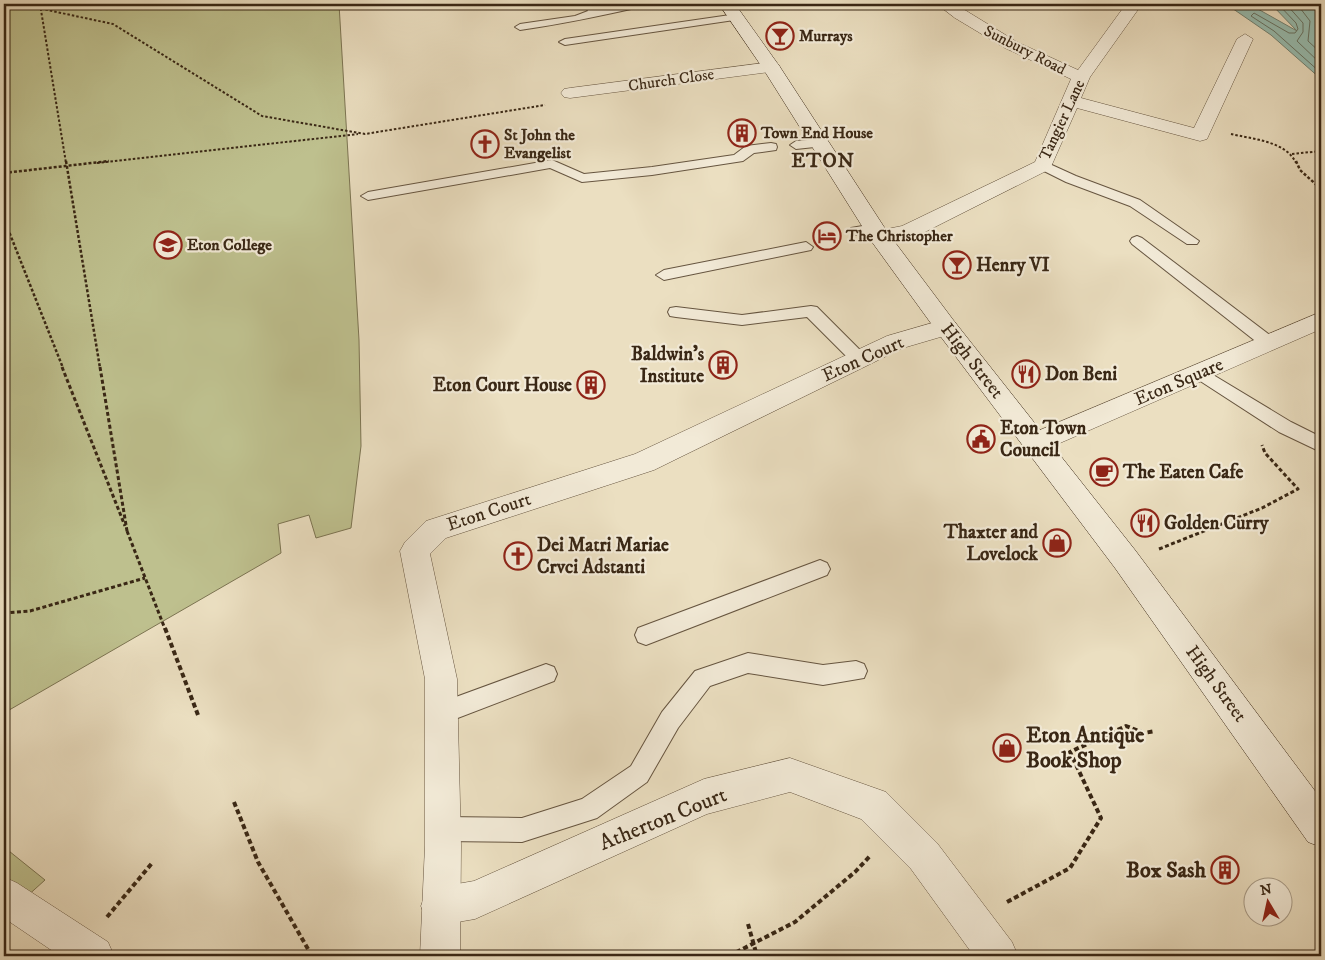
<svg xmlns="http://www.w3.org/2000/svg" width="1325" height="960" font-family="'IM FELL DW Pica',serif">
<rect width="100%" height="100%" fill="#ebdfc1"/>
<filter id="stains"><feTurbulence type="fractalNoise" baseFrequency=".004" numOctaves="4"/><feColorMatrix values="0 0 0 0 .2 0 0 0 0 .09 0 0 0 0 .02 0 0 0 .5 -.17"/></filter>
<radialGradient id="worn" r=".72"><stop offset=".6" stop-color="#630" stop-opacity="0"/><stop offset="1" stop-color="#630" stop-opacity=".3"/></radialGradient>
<g fill="#bec08e" stroke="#7c7452">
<polygon points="4,4 339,4 359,340 361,446 351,528 316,538 309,515 278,524 281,553 4,713"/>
<polygon points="4,847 45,880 4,917"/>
</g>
<polygon fill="#98bdb0" stroke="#728172" points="1226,4 1249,4 1297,31 1271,4 1321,4 1321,79 1271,35"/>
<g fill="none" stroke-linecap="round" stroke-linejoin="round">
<g stroke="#687262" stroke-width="1">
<polyline points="1278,4 1296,23 1298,29 1295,33 1289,33 1254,13 1251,16 1274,31 1321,73"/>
<polyline points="1286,4 1303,23 1303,32 1297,41 1321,64"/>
<polyline points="1297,4 1310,21 1308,41 1321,53"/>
</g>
<g stroke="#665540" stroke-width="2">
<g id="service">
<path d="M 584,4 L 594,4 L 597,9 L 626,4 L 645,4 L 640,7 C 600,16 561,24 520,30 L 515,27 L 520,24 L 575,16 L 588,11 Z"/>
<polygon points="737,14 741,15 741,19 565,45 559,42 565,39"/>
<polygon points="819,139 825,143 824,146 796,149 790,145 796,141"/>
<polygon points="771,143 776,144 777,147 776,150 754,153 743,161 652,175 582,182 550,168 368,200 361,196 368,192 552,160 584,174 652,167 734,155 746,146"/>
<polygon points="1043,161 1076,176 1140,200 1199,241 1197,244 1187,244 1130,206 1066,182 1038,168 1036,165"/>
<polygon points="874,224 879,225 881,228 879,231 856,235 849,231 851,228"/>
<polygon points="1137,236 1142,238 1275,339 1277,343 1275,347 1263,347 1132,244 1130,241 1132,238"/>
<polygon points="806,242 813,247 811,250 664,280 656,275 664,270"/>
<polygon points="811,306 817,307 865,355 867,359 865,363 853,363 807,317 742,325 676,317 670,316 668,312 670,308 676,307 742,315"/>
<polygon points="1200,367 1291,422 1321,437 1321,452 1279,432 1194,377 1192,373 1194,369"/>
<polygon points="820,560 827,563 830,569 827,575 646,645 638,642 635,635 638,628"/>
<polygon points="748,653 823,665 856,661 864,664 867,671 864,678 823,685 748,673 710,686 678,728 647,782 597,818 522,842 443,841 434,838 431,829 434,820 443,817 522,818 582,799 631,766 662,712 695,671"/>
<polygon points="546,664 554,667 557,674 554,681 442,724 434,721 431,713 434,705"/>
</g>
</g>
<g stroke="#665540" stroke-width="1">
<g id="minor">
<polygon points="937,4 955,4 1017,42 1078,70 1126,4 1142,4 1090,77 1081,98 1194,128 1237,39 1245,34 1253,39 1207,139 1200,141 1077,108 1050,169 915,237 880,244 872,242 869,237 872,232 902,226 1035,162 1071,79 1005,48 955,18"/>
<polygon points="771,62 777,63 780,67 777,71 570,98 564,97 561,93 564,89 570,88"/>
<polygon points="1321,312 1321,329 1044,450 1035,453 1026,450 1022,443 1026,436"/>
<polygon points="790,758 886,792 937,843 1012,942 1018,956 974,956 911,869 861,819 790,792 707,814 475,919 440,925 426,920 421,906 426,892 440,887 474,881 704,779"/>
</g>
</g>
<g stroke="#665540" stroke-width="1">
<g id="tertiary">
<polygon points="946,319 954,321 958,327 954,333 903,348 654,470 446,538 430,554 457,679 461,846 460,956 420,956 425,846 425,679 400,551 405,542 426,521 635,454 887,336"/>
<polygon points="4,877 17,883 108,942 114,956 60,956 4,918"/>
</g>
</g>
<g stroke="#392715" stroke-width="1">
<polygon id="secondary" points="719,4 735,4 780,67 888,233 954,321 1135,550 1321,799 1321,847 1308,842 1115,568 938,333 872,242 762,67"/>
</g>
<g stroke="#392715" stroke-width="2" stroke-dasharray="2.5 2" stroke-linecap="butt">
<polyline points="19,4 113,24 262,116 365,134 545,105"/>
<polyline points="40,4 66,163"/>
<path d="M 1231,134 C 1252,139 1286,141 1296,163"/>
<polyline points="1292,154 1321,151"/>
<polyline points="97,163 358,134"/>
</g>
<g stroke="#392715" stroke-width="2.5" stroke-dasharray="3 2" stroke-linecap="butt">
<polyline points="66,161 100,368"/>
<polyline points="1296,161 1300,170 1321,189"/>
<polyline points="4,173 109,161"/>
<polyline points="4,219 63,368"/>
</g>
<g stroke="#392715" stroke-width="3" stroke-dasharray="4 2.5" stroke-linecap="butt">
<polyline points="62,367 125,526"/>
<polyline points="100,367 127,531"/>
<polyline points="127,531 165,629"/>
<polyline points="1159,549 1262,508 1298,489 1265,453 1262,445"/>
<polyline points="4,613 30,611 145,578"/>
</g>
<g stroke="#392715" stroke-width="4" stroke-dasharray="5 3" stroke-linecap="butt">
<polyline points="165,628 198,715"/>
<polyline points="234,802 258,862 312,956"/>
<polyline points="1007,902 1070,868 1101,818 1070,752 1126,726 1144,733 1155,731"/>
<polyline points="107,917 153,862"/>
<polyline points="748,924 757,956"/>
<polyline points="729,956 795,922 855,872 870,856"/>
</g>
<use href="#service" fill="#f2ead7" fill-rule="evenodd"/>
<use href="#minor" fill="#f2ead7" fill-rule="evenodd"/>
<use href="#tertiary" fill="#f2ead7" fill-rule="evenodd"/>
<use href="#secondary" fill="#f2ead7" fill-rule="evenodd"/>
</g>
<defs>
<g id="bar-ring" transform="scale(1.4375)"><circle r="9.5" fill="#f2ead7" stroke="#8f2418" stroke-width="1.5"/><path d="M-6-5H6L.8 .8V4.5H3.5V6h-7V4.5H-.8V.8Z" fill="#8f2418"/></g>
<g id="building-ring" transform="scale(1.4375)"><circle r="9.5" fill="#f2ead7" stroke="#8f2418" stroke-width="1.5"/><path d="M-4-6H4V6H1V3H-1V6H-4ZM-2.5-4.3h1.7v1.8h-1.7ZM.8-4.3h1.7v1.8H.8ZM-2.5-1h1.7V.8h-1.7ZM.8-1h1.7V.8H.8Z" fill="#8f2418"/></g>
<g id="church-ring" transform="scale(1.4375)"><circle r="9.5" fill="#f2ead7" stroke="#8f2418" stroke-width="1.5"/><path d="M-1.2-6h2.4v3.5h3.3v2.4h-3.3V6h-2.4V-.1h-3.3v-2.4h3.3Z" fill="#8f2418"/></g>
<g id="hotel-ring" transform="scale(1.4375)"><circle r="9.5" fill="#f2ead7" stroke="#8f2418" stroke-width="1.5"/><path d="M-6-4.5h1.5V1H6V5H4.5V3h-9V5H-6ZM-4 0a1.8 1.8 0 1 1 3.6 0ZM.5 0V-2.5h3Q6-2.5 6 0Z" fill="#8f2418"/></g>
<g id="school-ring" transform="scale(1.4375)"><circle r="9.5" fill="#f2ead7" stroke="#8f2418" stroke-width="1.5"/><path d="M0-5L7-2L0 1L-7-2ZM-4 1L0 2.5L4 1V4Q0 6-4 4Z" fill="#8f2418"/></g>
<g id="restaurant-ring" transform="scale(1.4375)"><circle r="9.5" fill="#f2ead7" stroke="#8f2418" stroke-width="1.5"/><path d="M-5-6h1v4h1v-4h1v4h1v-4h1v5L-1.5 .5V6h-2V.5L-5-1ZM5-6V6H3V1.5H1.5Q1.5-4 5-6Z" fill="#8f2418"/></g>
<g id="civic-ring" transform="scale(1.4375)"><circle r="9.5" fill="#f2ead7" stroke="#8f2418" stroke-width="1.5"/><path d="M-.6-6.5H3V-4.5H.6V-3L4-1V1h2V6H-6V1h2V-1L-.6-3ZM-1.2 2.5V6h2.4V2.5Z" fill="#8f2418"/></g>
<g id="cafe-ring" transform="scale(1.4375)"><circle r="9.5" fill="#f2ead7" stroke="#8f2418" stroke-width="1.5"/><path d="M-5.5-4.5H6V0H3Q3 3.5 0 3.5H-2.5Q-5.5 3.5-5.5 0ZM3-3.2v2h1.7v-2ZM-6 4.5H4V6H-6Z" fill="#8f2418"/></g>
<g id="shop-ring" transform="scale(1.4375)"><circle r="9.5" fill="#f2ead7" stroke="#8f2418" stroke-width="1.5"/><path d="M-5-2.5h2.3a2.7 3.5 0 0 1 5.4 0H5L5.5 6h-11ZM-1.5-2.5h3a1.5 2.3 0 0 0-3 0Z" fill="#8f2418"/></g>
</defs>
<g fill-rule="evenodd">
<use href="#bar-ring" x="780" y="36"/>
<use href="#building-ring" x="742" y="133"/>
<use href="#church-ring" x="485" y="144"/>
<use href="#hotel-ring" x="827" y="236"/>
<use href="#school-ring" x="168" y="245"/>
<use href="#bar-ring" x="957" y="265"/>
<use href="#building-ring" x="723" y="365"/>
<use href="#restaurant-ring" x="1026" y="374"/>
<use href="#building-ring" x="591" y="385"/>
<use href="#civic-ring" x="981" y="439"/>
<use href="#cafe-ring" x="1104" y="472"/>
<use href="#restaurant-ring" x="1145" y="523"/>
<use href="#shop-ring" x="1057" y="543"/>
<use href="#church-ring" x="518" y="556"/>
<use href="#shop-ring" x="1007" y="748"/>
<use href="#building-ring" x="1225" y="870"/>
</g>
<g text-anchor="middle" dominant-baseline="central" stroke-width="4.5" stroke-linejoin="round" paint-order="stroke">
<g font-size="16" font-weight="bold" fill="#392715" stroke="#f2ead7" text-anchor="start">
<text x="799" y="36">Murrays</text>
<text x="761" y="133">Town End House</text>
<text x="504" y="135">St John the<tspan x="504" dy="18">Evangelist</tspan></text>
<text x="846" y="236">The Christopher</text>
<text x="187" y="245">Eton College</text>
</g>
<g font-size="16" fill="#392715" stroke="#f2ead7">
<text transform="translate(1025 50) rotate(27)">Sunbury Road</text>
<text transform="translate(671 80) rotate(-8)">Church Close</text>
<text transform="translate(1062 120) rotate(-65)">Tangier Lane</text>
</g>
<g font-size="19" font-weight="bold" fill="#392715" stroke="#f2ead7" text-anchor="start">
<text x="976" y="265">Henry VI</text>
<text x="704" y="354" text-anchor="end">Baldwin's<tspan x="704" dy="22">Institute</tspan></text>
<text x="1045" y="374">Don Beni</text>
<text x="572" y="385" text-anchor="end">Eton Court House</text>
<text x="1000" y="428">Eton Town<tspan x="1000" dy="22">Council</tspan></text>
<text x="1123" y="472">The Eaten Cafe</text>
<text x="1164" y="523">Golden Curry</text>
<text x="1038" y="532" text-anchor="end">Thaxter and<tspan x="1038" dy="22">Lovelock</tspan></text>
<text x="537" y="545">Dei Matri Mariae<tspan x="537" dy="22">Crvci Adstanti</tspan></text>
</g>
<g font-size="19" fill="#392715" stroke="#f2ead7">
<text transform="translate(863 359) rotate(-24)">Eton Court</text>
<text transform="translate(972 361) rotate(52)">High Street</text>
<text transform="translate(1179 382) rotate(-23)">Eton Square</text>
<text transform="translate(489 512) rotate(-18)">Eton Court</text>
<text transform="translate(1216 684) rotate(54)">High Street</text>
</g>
<g font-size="20" font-weight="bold" letter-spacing="1" fill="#392715" stroke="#f2ead7">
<text x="823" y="161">ETON</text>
</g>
<g font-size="22" font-weight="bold" fill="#392715" stroke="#f2ead7" text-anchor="start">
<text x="1026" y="735">Eton Antique<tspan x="1026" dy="25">Book Shop</tspan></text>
<text x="1206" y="870" text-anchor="end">Box Sash</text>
</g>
<g font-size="22" fill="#392715" stroke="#f2ead7">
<text transform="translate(663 819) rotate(-22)">Atherton Court</text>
</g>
</g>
<rect width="1325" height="960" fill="none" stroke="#ebdfc1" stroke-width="20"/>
<rect x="5" y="5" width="1315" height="950" fill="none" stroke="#392715" stroke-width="2.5"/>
<rect x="10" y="10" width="1305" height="940" fill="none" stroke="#392715"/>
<g transform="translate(1268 902) rotate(351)"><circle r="24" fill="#f2ead7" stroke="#a89c89"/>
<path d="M0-4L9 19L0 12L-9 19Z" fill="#8f2418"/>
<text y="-8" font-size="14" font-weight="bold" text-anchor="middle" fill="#392715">N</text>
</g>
<rect width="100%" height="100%" filter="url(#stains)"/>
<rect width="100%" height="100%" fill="url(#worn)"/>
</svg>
